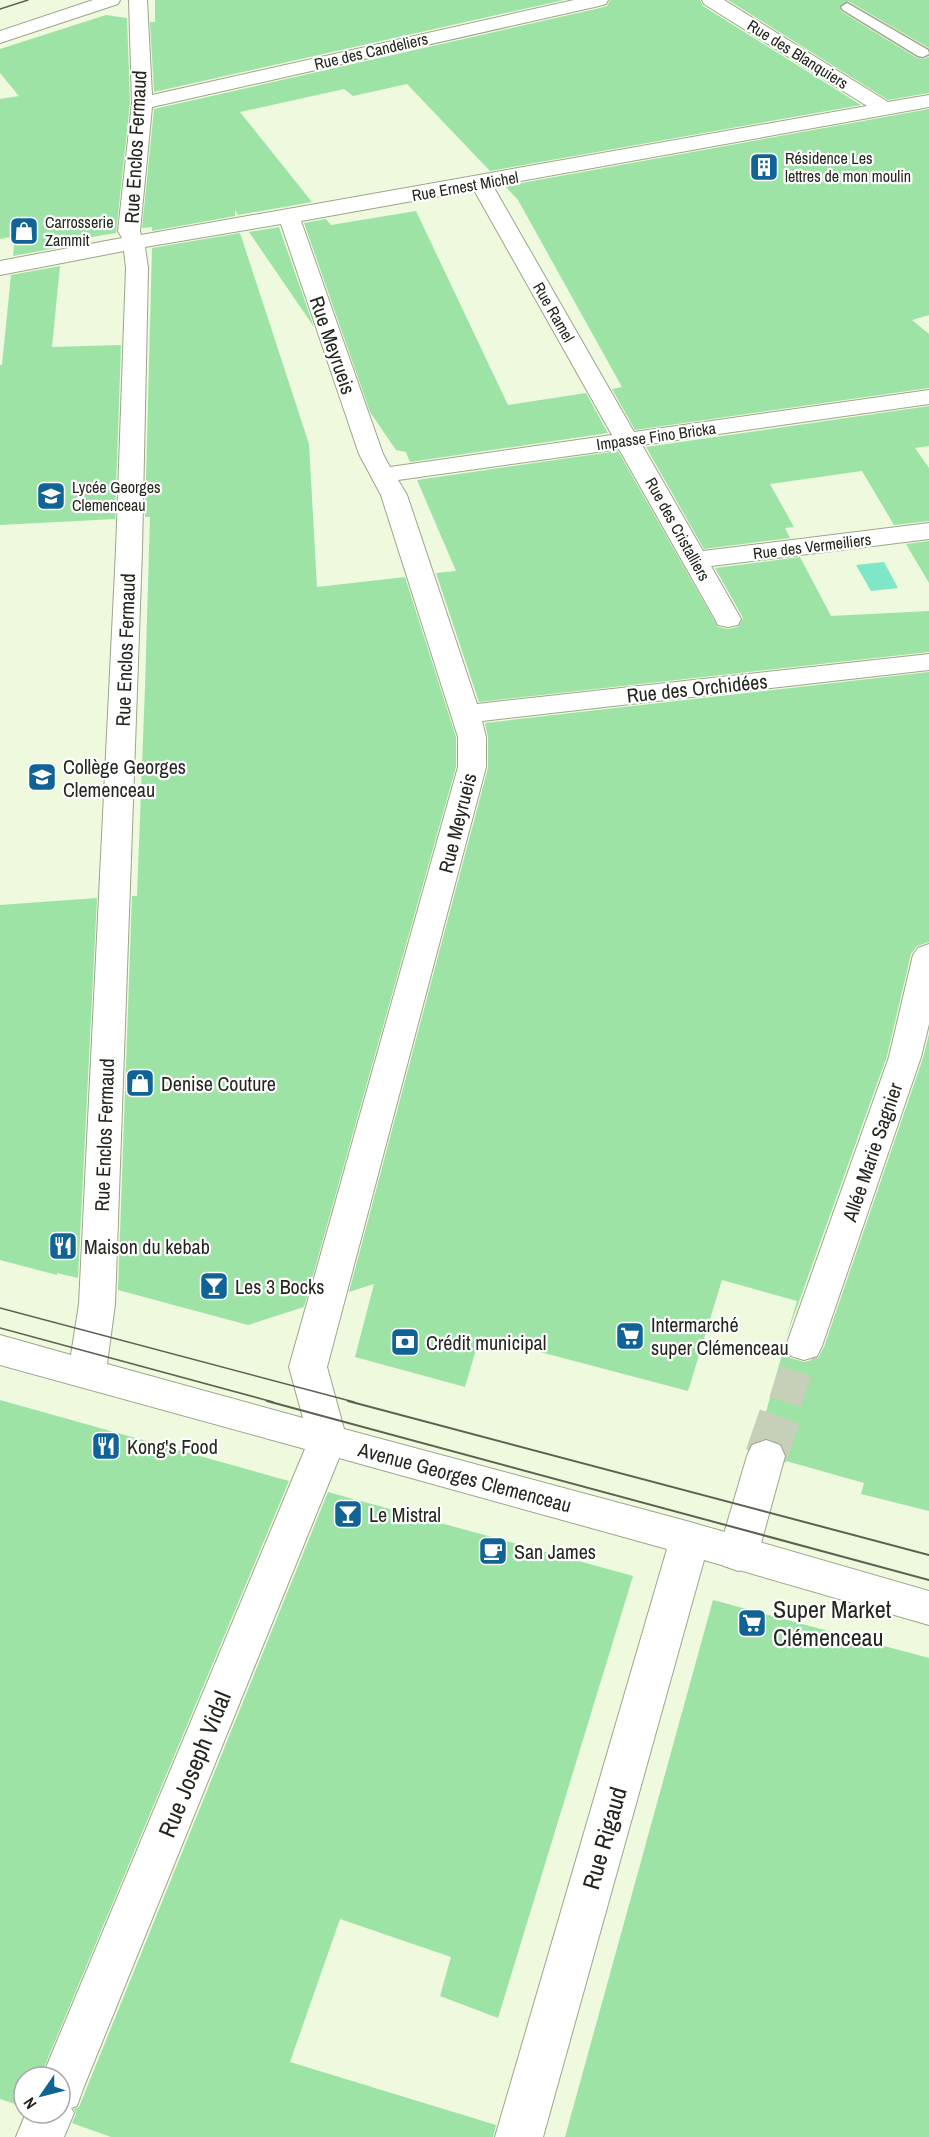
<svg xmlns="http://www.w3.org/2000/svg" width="929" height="2137" font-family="'Archivo Narrow',sans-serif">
<rect width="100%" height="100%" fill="#eef9dd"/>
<polygon fill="#7de7c7" points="884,562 898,588 871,591 856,565"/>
<g fill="#9de3a6">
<polygon points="155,0 564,0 154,92 150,22 155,22"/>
<polygon points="610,0 700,0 703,6 861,105 490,171 407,84 353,96 344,89 240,112 312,202 238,215 235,210 235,216 152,231 152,227 142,228 154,109 600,8 607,6"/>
<polygon points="728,0 929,0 929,48 848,1 839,7 842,12 917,58 923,59 929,57 929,93 888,100"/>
<polygon points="106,15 127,18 130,103 116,233 62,242 62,247 13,256 15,236 0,239 0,99 19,96 0,73 0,49"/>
<polygon points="929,109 929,315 912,320 929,334 929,388 635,430 612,389 622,387 518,200 505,186"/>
<polygon points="416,211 508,405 586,393 608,433 410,462 406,452 396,450 370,412 304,223 326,219 331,225"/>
<polygon points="279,227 314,327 249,232"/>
<polygon points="240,233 309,444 317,587 405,577 456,737 456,767 304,1307 248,1325 118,1290 132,896 137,896 145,687 150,517 145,517 152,248"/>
<polygon points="60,266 52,347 121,345 115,519 0,525 0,365 2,365 11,275"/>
<polygon points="929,406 929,446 915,448 929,468 929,521 894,525 862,471 770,484 794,527 785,528 790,538 704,549 646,447"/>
<polygon points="618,451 718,627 728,629 738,627 743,618 715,568 800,557 831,616 929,611 929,652 479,702 436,573 456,571 417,480"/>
<polygon points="929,541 929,583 906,544"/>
<polygon points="929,672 929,942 917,946 911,954 887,1056 786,1338 797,1301 722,1280 688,1391 480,1336 465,1387 355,1357 374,1284 349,1292 488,768 488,737 485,723"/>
<polygon points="97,898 78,1278 57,1273 57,1275 0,1260 0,905"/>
<polygon points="929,1034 929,1511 861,1494 864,1483 786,1461 787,1455 781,1443 767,1438 758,1441 784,1347 790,1358 805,1362 818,1358 824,1347 923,1058"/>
<polygon points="0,1400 289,1481 40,2077 24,2077 24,2107 0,2099"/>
<polygon points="328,1492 633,1576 498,2018 440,1996 451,1957 340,1919 290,2062 496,2125 493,2137 111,2137 72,2123 76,2114 74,2109 79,2107"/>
<polygon points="713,1600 929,1658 929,2137 565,2137"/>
</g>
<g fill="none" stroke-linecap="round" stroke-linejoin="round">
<polyline stroke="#c6cfb7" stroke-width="33" stroke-dasharray="33 16" stroke-linecap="butt" points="785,1402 804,1346"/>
<polyline stroke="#c6cfb7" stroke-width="42" stroke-dasharray="42 21" stroke-linecap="butt" points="766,1456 785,1401"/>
<g stroke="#9ba68b" stroke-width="3">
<polygon id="service" points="847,3 928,50 929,54 923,57 918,56 843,10 841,7"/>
</g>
<g stroke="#9ba68b" stroke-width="2">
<g id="pedestrian">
<polygon points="929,944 929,1024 921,1057 822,1346 817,1356 804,1360 791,1356 786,1346 889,1057 913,955 918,948"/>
<polygon points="766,1440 780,1445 785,1456 758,1554 752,1566 738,1571 724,1566 718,1554 747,1456 752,1445"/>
</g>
</g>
<g stroke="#9ba68b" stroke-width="2">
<g id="minor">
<polygon points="93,0 120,0 118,4 0,43 0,31"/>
<path d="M 129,0 L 147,0 L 152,95 L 574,0 L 608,0 L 606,4 L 599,6 L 152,107 L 140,231 L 141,235 L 867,106 L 704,4 L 702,0 L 724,0 L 888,102 L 929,95 L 929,107 L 493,186 L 634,432 L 929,390 L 929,404 L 642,445 L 703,551 L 929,523 L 929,539 L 711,566 L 741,619 L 738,625 L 728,627 L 718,625 L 715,619 L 619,449 L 398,480 L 407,495 L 477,704 L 929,654 L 929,670 L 482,721 L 486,737 L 486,767 L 327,1367 L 344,1429 L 690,1522 L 929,1591 L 929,1625 L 704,1560 L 543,2137 L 495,2137 L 667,1549 L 339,1458 L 83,2089 L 77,2106 L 71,2108 L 74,2113 L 64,2137 L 16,2137 L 26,2113 L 60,2113 L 60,2077 L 42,2077 L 305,1449 L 0,1365 L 0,1335 L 71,1355 L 79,1304 L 116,550 L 126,268 L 124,251 L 0,275 L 0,261 L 122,238 L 118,231 L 132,103 ZM 474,190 L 612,435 L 390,467 L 383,454 L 301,221 ZM 281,224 L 359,454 L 381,495 L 458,737 L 458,767 L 289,1367 L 303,1418 L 107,1364 L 115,1304 L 142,550 L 148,268 L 145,247 Z"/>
</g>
</g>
<use href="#service" fill="#fff" fill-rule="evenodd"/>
<use href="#pedestrian" fill="#fff" fill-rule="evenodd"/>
<use href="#minor" fill="#fff" fill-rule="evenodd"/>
<g stroke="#5c6152" stroke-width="1.5">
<polyline points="0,9 28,0"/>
<polyline points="0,1308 354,1402"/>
<polyline points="0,1328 273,1402"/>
</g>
<g stroke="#5c6152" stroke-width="2">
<polyline points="267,1401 929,1580"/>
<polyline points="348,1401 929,1555"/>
</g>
</g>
<defs>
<g id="building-square" transform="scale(1.5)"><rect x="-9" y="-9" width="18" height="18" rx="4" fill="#116395" stroke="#fff"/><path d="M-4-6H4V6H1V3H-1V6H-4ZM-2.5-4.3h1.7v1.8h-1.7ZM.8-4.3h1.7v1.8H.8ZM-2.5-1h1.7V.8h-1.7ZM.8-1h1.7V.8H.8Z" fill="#fff"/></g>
<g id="shop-square" transform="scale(1.5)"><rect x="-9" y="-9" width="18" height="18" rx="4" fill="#116395" stroke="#fff"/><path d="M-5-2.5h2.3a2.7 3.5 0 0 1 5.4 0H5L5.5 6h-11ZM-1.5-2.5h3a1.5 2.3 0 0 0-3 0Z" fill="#fff"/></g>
<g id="school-square" transform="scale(1.5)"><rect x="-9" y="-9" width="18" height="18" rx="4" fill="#116395" stroke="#fff"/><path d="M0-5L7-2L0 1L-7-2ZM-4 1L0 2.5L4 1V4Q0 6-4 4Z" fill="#fff"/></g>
<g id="restaurant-square" transform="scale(1.5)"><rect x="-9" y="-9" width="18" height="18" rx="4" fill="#116395" stroke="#fff"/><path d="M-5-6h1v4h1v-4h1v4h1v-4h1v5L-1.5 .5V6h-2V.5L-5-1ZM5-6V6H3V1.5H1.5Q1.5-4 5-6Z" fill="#fff"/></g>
<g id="bar-square" transform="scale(1.5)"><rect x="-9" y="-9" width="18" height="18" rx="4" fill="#116395" stroke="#fff"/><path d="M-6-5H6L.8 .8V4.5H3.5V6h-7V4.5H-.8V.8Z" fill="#fff"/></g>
<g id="supermarket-square" transform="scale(1.5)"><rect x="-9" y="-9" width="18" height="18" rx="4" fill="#116395" stroke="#fff"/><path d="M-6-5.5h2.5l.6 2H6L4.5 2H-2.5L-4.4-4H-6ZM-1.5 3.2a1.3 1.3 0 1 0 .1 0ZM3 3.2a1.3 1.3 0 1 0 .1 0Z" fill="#fff"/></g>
<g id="bank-square" transform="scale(1.5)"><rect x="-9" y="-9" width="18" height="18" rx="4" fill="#116395" stroke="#fff"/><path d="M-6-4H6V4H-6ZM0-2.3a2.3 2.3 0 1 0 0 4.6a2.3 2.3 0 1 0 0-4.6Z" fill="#fff"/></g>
<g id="cafe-square" transform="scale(1.5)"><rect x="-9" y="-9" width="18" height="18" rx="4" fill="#116395" stroke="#fff"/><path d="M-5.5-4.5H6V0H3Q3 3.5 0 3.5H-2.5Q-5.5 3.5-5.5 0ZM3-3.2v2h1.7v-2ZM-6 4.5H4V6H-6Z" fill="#fff"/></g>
</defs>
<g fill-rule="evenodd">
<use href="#building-square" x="764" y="167"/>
<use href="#shop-square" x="24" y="231"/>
<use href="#school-square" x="51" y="496"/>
<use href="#school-square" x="42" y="777"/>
<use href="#shop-square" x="140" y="1083"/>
<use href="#restaurant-square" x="63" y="1246"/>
<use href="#bar-square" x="214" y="1286"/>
<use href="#supermarket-square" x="630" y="1336"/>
<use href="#bank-square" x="405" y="1342"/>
<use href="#restaurant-square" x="106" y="1446"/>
<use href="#bar-square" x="348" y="1514"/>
<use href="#cafe-square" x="493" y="1551"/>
<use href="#supermarket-square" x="752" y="1623"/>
</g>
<g text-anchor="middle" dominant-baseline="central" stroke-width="4.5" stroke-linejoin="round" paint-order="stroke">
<g font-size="16" fill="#24271d" stroke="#fff">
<text transform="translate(371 51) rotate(-13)">Rue des Candeliers</text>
<text transform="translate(798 54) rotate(32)">Rue des Blanquiers</text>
<text transform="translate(465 186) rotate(-10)">Rue Ernest Michel</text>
<text transform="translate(554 312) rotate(60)">Rue Ramel</text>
<text transform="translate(656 436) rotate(-8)">Impasse Fino Bricka</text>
<text transform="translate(678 529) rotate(61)">Rue des Cristalliers</text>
<text transform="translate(812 546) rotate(-7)">Rue des Vermeiliers</text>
</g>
<g font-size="16" fill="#24271d" stroke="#fff" text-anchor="start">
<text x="785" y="158">Résidence Les<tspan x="785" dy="18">lettres de mon moulin</tspan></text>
<text x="45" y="222">Carrosserie<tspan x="45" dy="18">Zammit</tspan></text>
<text x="72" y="487">Lycée Georges<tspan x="72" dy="18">Clemenceau</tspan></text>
</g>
<g font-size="20" fill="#24271d" stroke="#fff">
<text transform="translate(135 147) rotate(-87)">Rue Enclos Fermaud</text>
<text transform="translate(333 345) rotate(71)">Rue Meyrueis</text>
<text transform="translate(125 650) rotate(-88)">Rue Enclos Fermaud</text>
<text transform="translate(697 688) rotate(-6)">Rue des Orchidées</text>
<text transform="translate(457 823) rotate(-76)">Rue Meyrueis</text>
<text transform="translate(104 1135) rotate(-88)">Rue Enclos Fermaud</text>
<text transform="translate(872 1152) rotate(-71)">Allée Marie Sagnier</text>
<text transform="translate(465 1477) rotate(15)">Avenue Georges Clemenceau</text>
</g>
<g font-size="20" fill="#24271d" stroke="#fff" text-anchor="start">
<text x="63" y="766">Collège Georges<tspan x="63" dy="23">Clemenceau</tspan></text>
<text x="161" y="1083">Denise Couture</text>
<text x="84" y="1246">Maison du kebab</text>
<text x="235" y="1286">Les 3 Bocks</text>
<text x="651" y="1324">Intermarché<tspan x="651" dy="23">super Clémenceau</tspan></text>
<text x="426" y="1342">Crédit municipal</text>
<text x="127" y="1446">Kong's Food</text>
<text x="369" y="1514">Le Mistral</text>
<text x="514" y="1551">San James</text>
</g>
<g font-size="24" fill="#24271d" stroke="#fff" text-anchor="start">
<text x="773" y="1609">Super Market<tspan x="773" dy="28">Clémenceau</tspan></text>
</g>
<g font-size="24" fill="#24271d" stroke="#fff">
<text transform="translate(194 1764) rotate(-68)">Rue Joseph Vidal</text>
<text transform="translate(604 1838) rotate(-74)">Rue Rigaud</text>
</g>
</g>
<g transform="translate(42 2095) rotate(235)"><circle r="28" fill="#ffffff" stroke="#a7a9a5" stroke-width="1.5"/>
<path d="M0-4.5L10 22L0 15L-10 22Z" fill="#116395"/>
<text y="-9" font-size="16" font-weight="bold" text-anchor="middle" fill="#24271d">N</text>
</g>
</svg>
